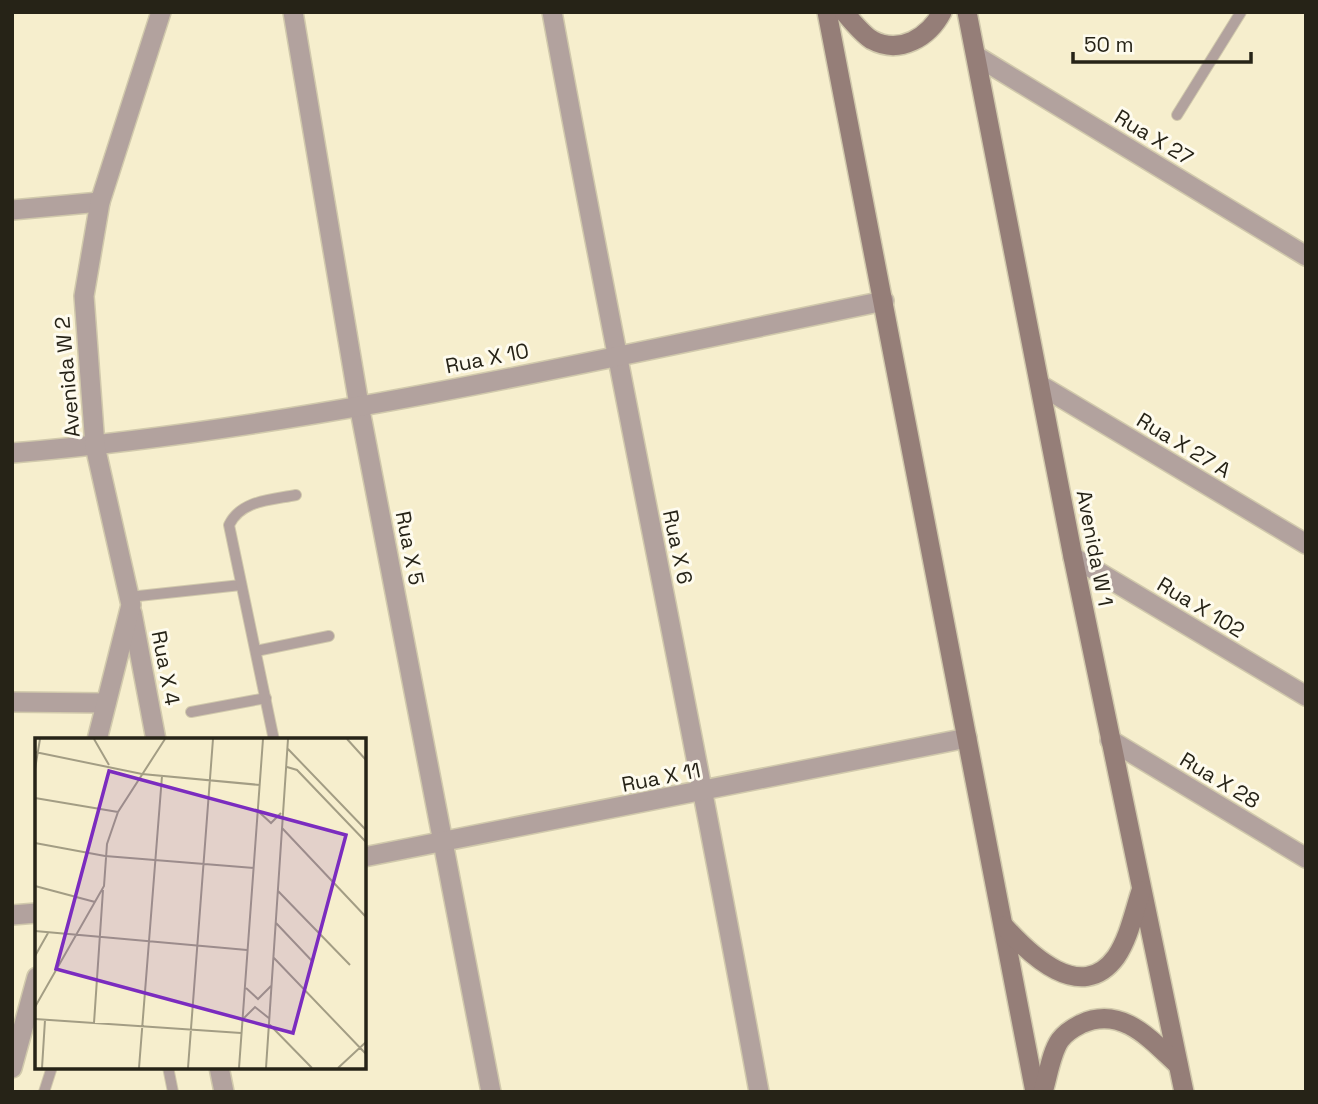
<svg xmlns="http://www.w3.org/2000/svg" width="1318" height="1104" font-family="'Space Grotesk',sans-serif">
<rect width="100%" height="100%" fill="#f6eecd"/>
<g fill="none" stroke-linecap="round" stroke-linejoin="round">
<g stroke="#d1c9ac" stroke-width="12">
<g id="service">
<polyline points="1177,115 1241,12"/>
<polyline points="129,597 241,585"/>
<polyline points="256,651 329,636"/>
<polyline points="191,712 266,698"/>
<path d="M 274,740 L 229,525 C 241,500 271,500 296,495"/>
<polyline points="168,1067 173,1092"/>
<polyline points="44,1092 52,1067"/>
</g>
</g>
<g stroke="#d1c9ac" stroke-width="22">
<g id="minor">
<polyline points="293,12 359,405 491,1092"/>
<path d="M 552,12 C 618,373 694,731 759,1092"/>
<polyline points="978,57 1306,256"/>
<polyline points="12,210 100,202"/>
<polyline points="1040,385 1306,544"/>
<path d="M 12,453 C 306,428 596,360 884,301"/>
<polyline points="1073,557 1306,696"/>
<polyline points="132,613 156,740"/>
<polyline points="12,702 106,703"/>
<polyline points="97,740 131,605 95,446 84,296 100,202 161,12"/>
<polyline points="1110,740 1306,858"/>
<polyline points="364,857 967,738"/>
<polyline points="12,915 37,913"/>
<polyline points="219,1067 224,1092"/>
<polyline points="12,1068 37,977"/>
</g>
</g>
<g stroke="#d1c9ac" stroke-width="22">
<g id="secondary">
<polyline points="827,12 1035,1092"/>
<path d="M 844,12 C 852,21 862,34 872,40 C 900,55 929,37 942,12"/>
<polyline points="967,12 1073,557 1184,1092"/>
<path d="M 1004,926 C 1029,954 1081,1005 1116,957 C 1129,938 1134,912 1141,891"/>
<path d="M 1043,1092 C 1048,1076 1051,1053 1060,1040 C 1066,1032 1073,1028 1081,1024 C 1122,1005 1151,1040 1178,1065"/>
</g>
</g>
<use href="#service" stroke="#b2a29e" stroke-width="10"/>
<use href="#minor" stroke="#b2a29e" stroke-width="19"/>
<use href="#secondary" stroke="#957e78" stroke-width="19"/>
</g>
<g text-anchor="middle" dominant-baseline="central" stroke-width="6" stroke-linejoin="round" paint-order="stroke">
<g font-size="21" fill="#262317" stroke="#fefbee">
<text transform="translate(1154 137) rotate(31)">Rua X 27</text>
<text transform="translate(487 358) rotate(-11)">Rua X 10</text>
<text transform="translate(67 377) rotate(-95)">Avenida W 2</text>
<text transform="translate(1184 445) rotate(31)">Rua X 27 A</text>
<text transform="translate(678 547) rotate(78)">Rua X 6</text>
<text transform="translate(410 548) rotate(79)">Rua X 5</text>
<text transform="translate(1095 548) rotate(79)">Avenida W 1</text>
<text transform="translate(1201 607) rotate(31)">Rua X 102</text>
<text transform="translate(166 668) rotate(79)">Rua X 4</text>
<text transform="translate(661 777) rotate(-11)">Rua X 11</text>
<text transform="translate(1220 780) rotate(31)">Rua X 28</text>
</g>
</g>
<g transform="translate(35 738)">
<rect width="331" height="331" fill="#f6eecd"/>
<path fill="none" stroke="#a39d84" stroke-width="2" d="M 59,1 L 74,27M 312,1 L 331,22M 253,11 L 331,92M 0,14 L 107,36 L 225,47M 252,29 L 262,32 L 331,104M 0,31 L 5,1M 0,60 L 83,74M 224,74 L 236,85 L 246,75M 247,90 L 331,179M 0,105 L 70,118 L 219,130M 0,148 L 60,164M 243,153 L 315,227M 241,185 L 278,224M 0,193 L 212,212M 0,218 L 13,195M 238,219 L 331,316M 211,250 L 223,261 L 236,248M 0,269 L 69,148 L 72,106 L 83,74 L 130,1M 0,281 L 206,295M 208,281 L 220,269 L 235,281M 59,285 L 68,152M 234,286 L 277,330M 7,330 L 10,282M 104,330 L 127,38M 153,330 L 178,1M 204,330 L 228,1M 231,330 L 253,1M 303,330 L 331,304"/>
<path fill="#7b2cbf" fill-opacity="0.15" stroke="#7b2cbf" stroke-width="3.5" d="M 74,33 L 311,97 L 258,295 L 21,231 Z"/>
<rect width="331" height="331" fill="none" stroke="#262317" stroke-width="3.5"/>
</g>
<rect width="1318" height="1104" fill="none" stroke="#262317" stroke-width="28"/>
<path d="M1073 52v10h178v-10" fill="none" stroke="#262317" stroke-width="3.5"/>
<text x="1084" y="52" font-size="21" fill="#262317" stroke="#fefbee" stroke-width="5" paint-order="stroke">50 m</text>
</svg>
